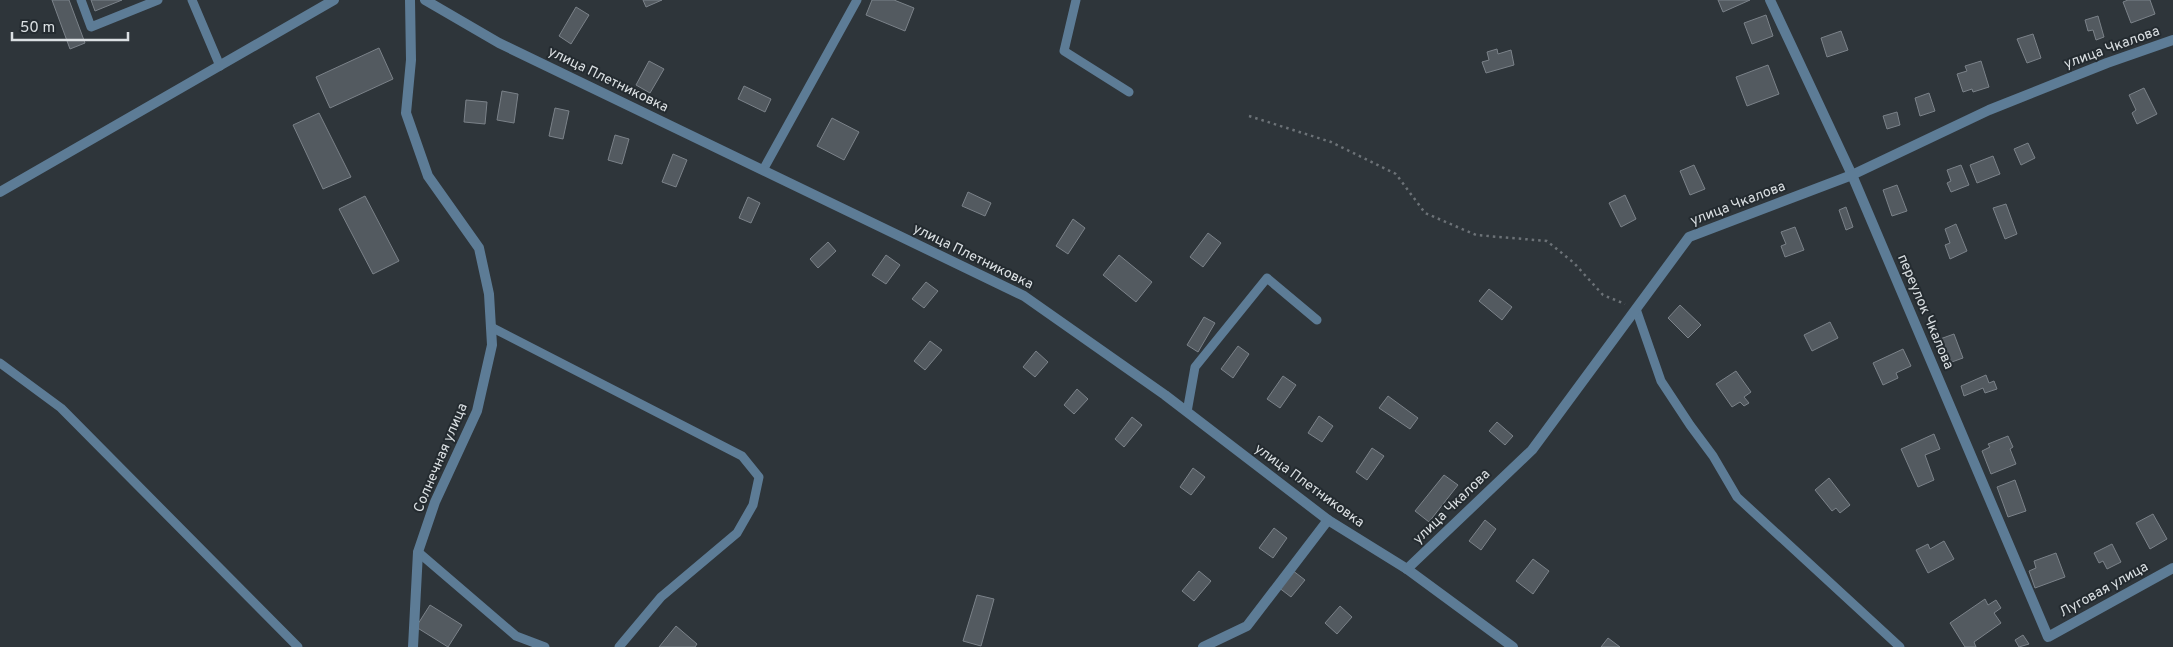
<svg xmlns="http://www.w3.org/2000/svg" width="2173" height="647" font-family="Overpass,sans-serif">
<rect width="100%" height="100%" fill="#2e353a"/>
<g fill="#535a60" stroke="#7b8289">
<polygon points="52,0 69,0 85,43 70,49"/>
<polygon points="91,0 122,0 95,11"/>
<polygon points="643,0 662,0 646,7"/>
<polygon points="872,0 894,0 914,8 905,31 866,15"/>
<polygon points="1718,0 1750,0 1723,12"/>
<polygon points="2128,0 2150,0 2155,14 2131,23 2123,2"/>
<polygon points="576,7 589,15 571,44 559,36"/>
<polygon points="1766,15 1773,36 1752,44 1744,23"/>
<polygon points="2098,16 2104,37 2096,40 2093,30 2088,31 2085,20"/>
<polygon points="1841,31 1848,50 1827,57 1821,38"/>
<polygon points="2033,34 2041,58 2027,63 2017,39"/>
<polygon points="379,48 393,79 330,108 316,77"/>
<polygon points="1497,49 1498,54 1511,50 1514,65 1486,73 1482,62 1489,60 1487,52"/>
<polygon points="649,61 664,69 650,93 636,85"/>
<polygon points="1981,61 1989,87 1973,92 1972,89 1963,92 1957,74 1967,71 1965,66"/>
<polygon points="1768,65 1779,94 1747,106 1736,77"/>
<polygon points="744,86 771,99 765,112 738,99"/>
<polygon points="2144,88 2157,114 2137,124 2132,113 2136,110 2129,95"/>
<polygon points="502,91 518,94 514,123 497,120"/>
<polygon points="1929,93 1935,111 1920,116 1915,98"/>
<polygon points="466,100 487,102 485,124 464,122"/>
<polygon points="555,108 569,111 563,139 549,136"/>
<polygon points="1897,112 1900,125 1887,129 1883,116"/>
<polygon points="319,113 351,177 323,189 293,125"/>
<polygon points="832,118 859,132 844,160 817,146"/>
<polygon points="615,135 629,139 622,164 608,160"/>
<polygon points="2028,143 2035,158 2021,165 2014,149"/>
<polygon points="673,154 687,160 676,187 662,182"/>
<polygon points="1993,156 2000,174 1977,183 1970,165"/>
<polygon points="1694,165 1705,189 1690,195 1680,171"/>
<polygon points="1961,165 1969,185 1951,192 1947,183 1951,181 1947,170"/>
<polygon points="1897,185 1907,211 1892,216 1883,190"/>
<polygon points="968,192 991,203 985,216 962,206"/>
<polygon points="1625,195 1636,219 1621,227 1609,203"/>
<polygon points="365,196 399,261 373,274 339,209"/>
<polygon points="748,197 760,203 751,223 739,218"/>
<polygon points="2006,204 2017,234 2005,239 1993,208"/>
<polygon points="1846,207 1853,227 1846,230 1839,210"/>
<polygon points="1073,219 1085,228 1068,254 1056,246"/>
<polygon points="1956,224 1967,251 1950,259 1945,245 1950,243 1945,229"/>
<polygon points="1795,227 1804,250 1785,257 1781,246 1786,244 1781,232"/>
<polygon points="1208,233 1221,243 1203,267 1190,257"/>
<polygon points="828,242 836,251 818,268 810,259"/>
<polygon points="886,255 900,265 886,284 872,275"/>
<polygon points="1119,255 1152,282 1136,302 1103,275"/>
<polygon points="926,282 938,291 924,308 912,299"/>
<polygon points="1489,289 1512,307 1502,320 1479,301"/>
<polygon points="1680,305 1701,325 1688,338 1668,318"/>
<polygon points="1204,317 1215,323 1198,352 1187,345"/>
<polygon points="1830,322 1838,338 1812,351 1804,335"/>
<polygon points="1954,334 1963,358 1949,363 1940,339"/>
<polygon points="930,341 942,350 925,370 914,361"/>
<polygon points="1238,346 1249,354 1233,378 1221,369"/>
<polygon points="1903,349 1911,366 1896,373 1898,378 1883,385 1873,363"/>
<polygon points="1036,351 1048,362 1035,377 1023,367"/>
<polygon points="1736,371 1751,392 1744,397 1749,403 1744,406 1740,402 1732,407 1716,384"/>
<polygon points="1986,375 1989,383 1994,381 1997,389 1985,393 1983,388 1964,396 1961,386"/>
<polygon points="1283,376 1296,385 1280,408 1267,399"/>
<polygon points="1077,389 1088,399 1074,414 1064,405"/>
<polygon points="1388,396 1418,418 1410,429 1379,408"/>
<polygon points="1319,416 1333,426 1322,442 1308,433"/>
<polygon points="1132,417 1142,425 1124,447 1115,439"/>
<polygon points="1497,422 1513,436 1505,445 1489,431"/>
<polygon points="1934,434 1940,449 1925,455 1934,480 1918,487 1901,449"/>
<polygon points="2008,436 2013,447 2010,449 2016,464 1991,474 1982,451 1990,447 1988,444"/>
<polygon points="1372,448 1384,456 1367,480 1356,472"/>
<polygon points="1193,468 1205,477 1191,495 1180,487"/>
<polygon points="1444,475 1458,485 1429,522 1415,511"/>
<polygon points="1829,478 1850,505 1840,513 1836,508 1832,511 1815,490"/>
<polygon points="2015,480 2026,511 2008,517 1997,487"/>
<polygon points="2153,514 2167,539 2150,549 2136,523"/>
<polygon points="1485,520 1496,529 1481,550 1469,541"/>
<polygon points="1274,528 1287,538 1273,558 1259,548"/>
<polygon points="1944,541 1954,559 1928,573 1916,550 1928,544 1930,549"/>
<polygon points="2112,544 2121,562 2107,569 2103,561 2099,563 2094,553"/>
<polygon points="2056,553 2065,577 2035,588 2029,571 2036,568 2034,561"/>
<polygon points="1533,559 1549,571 1533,594 1516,581"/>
<polygon points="1292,570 1305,580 1291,597 1278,587"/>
<polygon points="1199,571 1211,581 1194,601 1182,591"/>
<polygon points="977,595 994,599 981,646 963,641"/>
<polygon points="1985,599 1988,605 1996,600 2001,608 1994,613 2001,623 1974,642 1976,647 1965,647 1950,623"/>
<polygon points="430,605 462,625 448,647 416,627"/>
<polygon points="1340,606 1352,617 1337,634 1325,623"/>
<polygon points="676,626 697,644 695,647 659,647"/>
<polygon points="2023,635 2029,644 2019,647 2015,640"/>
<polygon points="1608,638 1620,647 1601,647"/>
</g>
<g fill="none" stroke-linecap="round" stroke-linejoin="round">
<polyline stroke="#6c7277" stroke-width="2.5" stroke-dasharray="2.5 4" stroke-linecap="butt" points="1249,116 1331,142 1396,174 1425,213 1476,235 1547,241 1574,263 1603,295 1625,304"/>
<g stroke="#5d7c96" stroke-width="9">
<polyline points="81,0 91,27 158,0"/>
<polyline points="192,0 220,66"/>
<polyline points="1076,0 1064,51 1129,92"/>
<polyline points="763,170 857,0"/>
<polyline points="1636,309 1661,381 1690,425 1713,456 1737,497 1900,647"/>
<polyline points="491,327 742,456 759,477 753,505 737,533 661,597 619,647"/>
<polyline points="0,363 61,408 298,647"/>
<polyline points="1187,412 1195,367 1267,278 1317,320"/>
<polyline points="418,552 516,636 545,647"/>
</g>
<g stroke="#5d7c96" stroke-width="10">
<polyline points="410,0 411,60 406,113 428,176 479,248 489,294 492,345 477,411 435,502 418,552 413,647"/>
<polyline points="425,0 499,43 1024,296 1165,395 1328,520 1407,569 1513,647"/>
<polyline points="1770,0 1852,175 2048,637 2173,568"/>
<polyline points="0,192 334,0"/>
<polyline points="1407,569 1532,450 1689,237 1852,175 1989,110 2107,63 2173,40"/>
<polyline points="1203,647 1247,626 1328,520"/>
</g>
</g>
<g text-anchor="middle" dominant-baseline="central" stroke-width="4" stroke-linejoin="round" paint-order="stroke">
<g font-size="14" fill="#dbe0e3" stroke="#242b30">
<text transform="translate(2112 48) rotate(-20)">улица Чкалова</text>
<text transform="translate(608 80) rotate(26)">улица Плетниковка</text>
<text transform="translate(1738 204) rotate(-21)">улица Чкалова</text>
<text transform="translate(973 257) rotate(26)">улица Плетниковка</text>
<text transform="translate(1925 312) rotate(67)">переулок Чкалова</text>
<text transform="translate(441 458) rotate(-67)">Солнечная улица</text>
<text transform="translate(1309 486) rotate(36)">улица Плетниковка</text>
<text transform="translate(1452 507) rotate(-44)">улица Чкалова</text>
<text transform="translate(2104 590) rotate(-29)">Луговая улица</text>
</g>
</g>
<path d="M12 32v8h116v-8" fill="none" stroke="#dbe0e3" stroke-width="2.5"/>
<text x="20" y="32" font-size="15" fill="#dbe0e3" stroke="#242b30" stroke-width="4" paint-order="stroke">50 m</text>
</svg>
